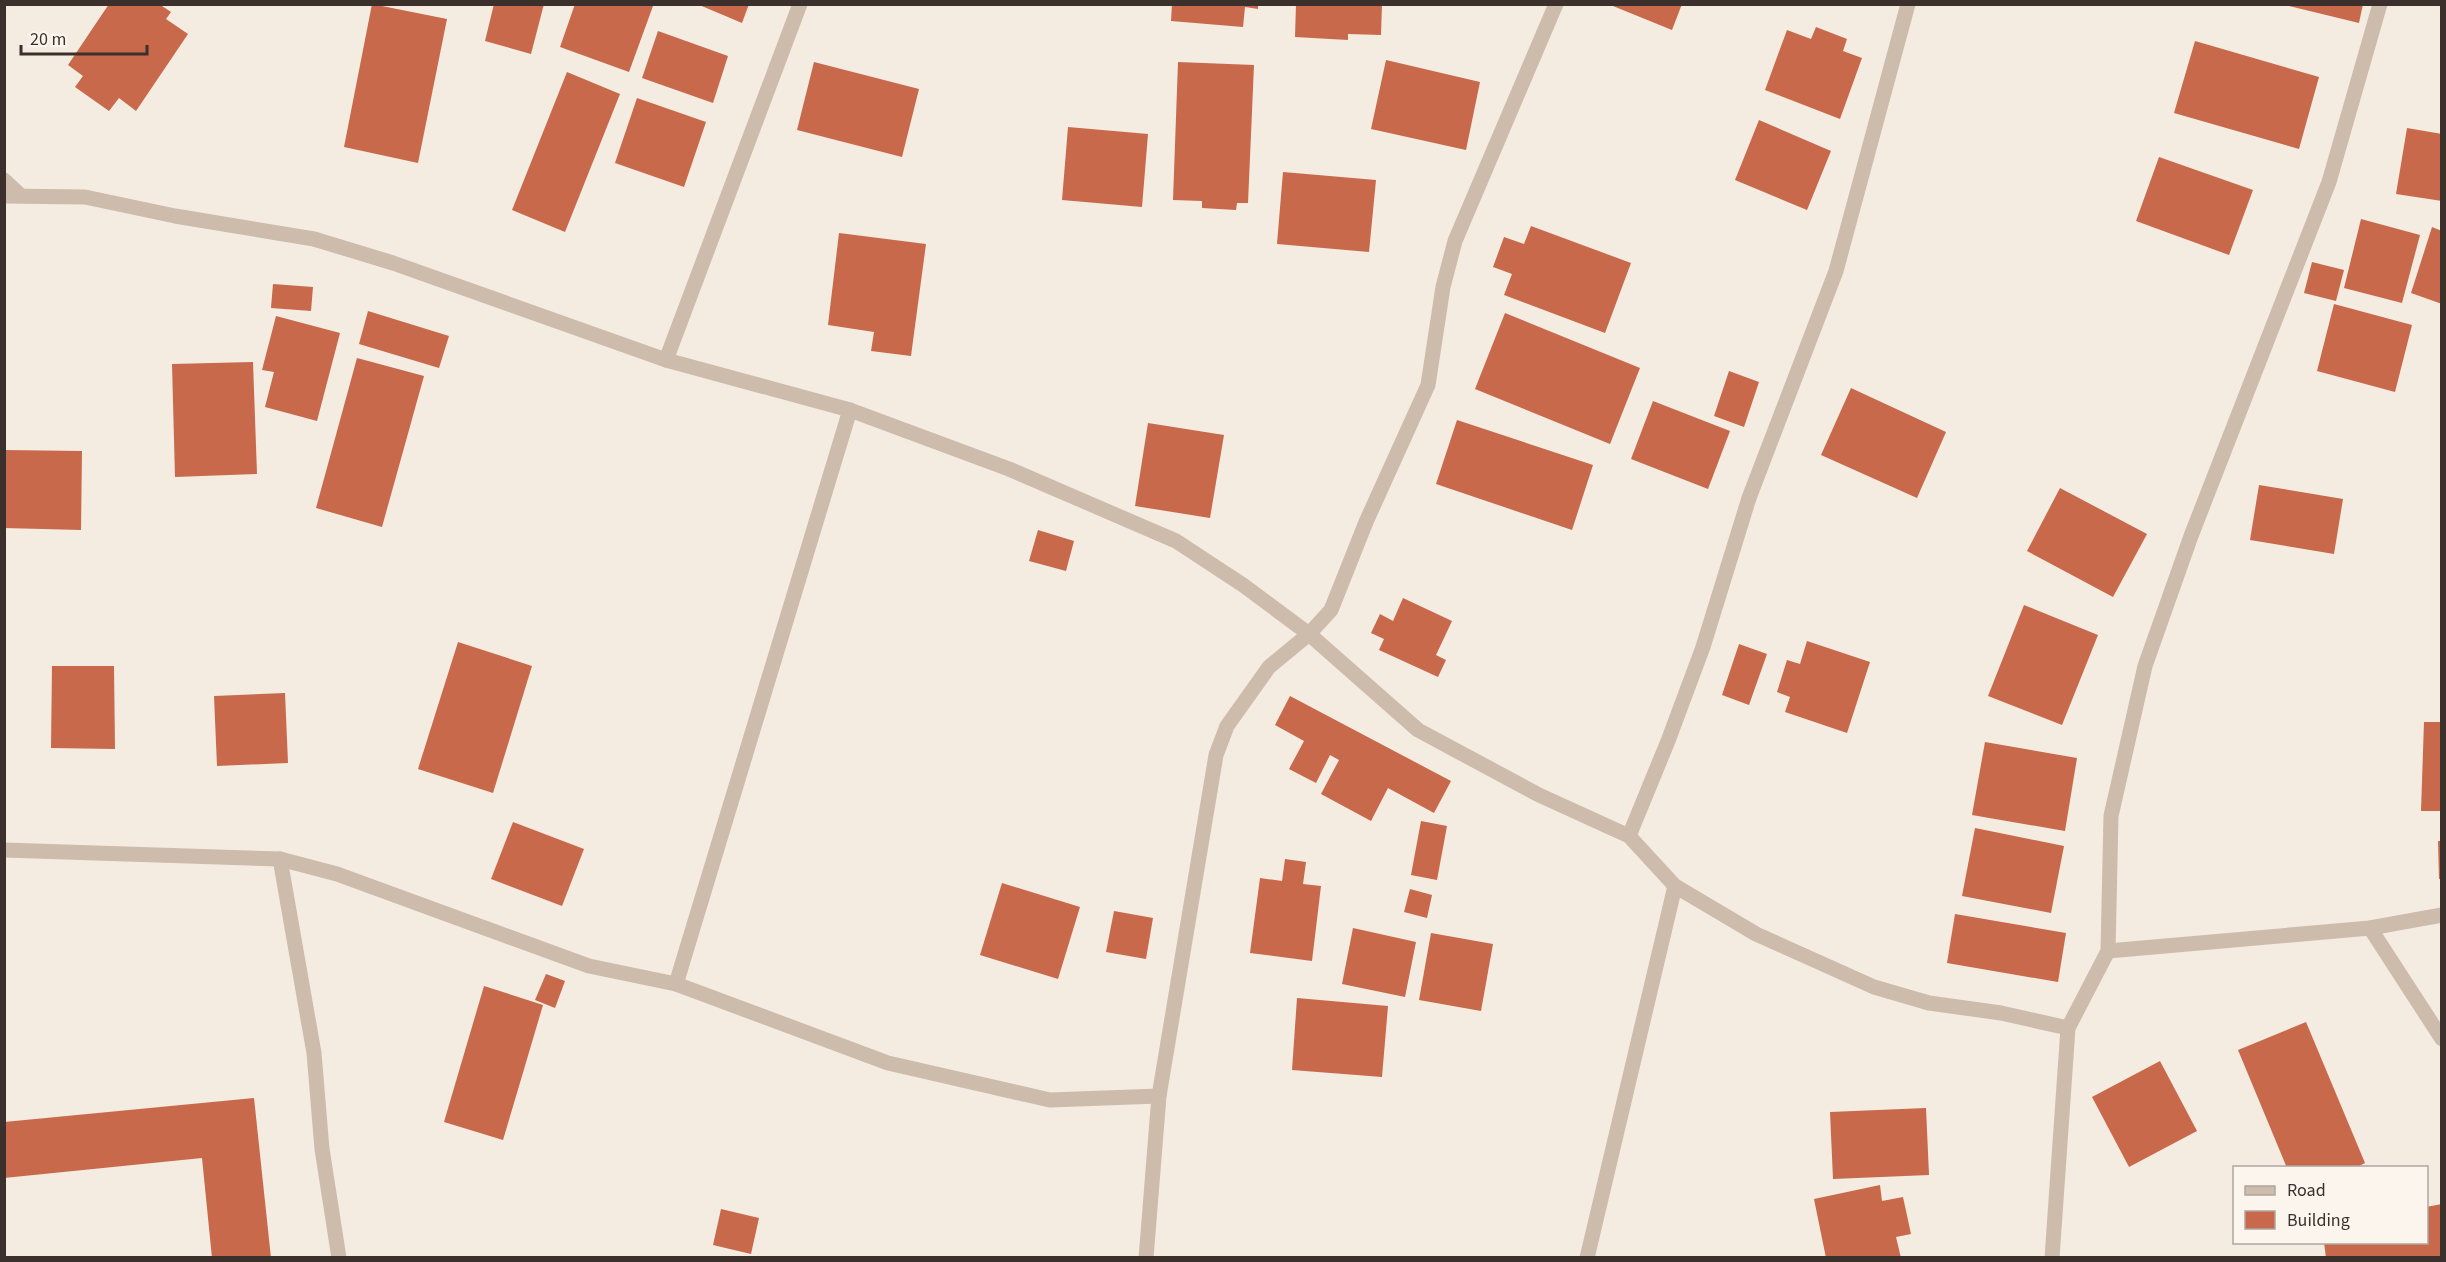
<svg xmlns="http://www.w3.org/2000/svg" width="2446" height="1262" font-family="'Source Sans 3',sans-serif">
<rect width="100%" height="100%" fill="#f4ebe1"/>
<g fill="#c8694b">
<polygon points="109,4 159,4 171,12 166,19 188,34 136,111 119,98 109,111 75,87 83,76 68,65"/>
<polygon points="372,4 447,19 418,163 344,147"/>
<polygon points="494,4 544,4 531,54 485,41"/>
<polygon points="575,4 653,6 629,72 560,47"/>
<polygon points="697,4 749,4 742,23"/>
<polygon points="1172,4 1258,4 1258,9 1245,7 1243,27 1171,21"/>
<polygon points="1296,4 1382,4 1381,35 1348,34 1348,40 1295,37"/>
<polygon points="1608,4 1682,4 1672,30"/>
<polygon points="2281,4 2363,4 2359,23"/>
<polygon points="1816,27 1847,39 1843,51 1862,58 1840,119 1765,90 1787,30 1811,39"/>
<polygon points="658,31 728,56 713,103 642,78"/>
<polygon points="2195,41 2319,77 2299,149 2174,113"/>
<polygon points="1386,60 1480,82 1466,150 1371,129"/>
<polygon points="814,62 919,89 902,157 797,130"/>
<polygon points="1178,62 1254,65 1248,203 1237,203 1236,210 1202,208 1202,201 1173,200"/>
<polygon points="567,72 620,94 565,232 512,210"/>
<polygon points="637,98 706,122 684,187 615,163"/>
<polygon points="1759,120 1831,151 1807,210 1735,180"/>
<polygon points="1068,127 1148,134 1142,207 1062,200"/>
<polygon points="2407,128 2442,134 2442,201 2396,194"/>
<polygon points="2159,157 2253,190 2229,255 2136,221"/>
<polygon points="1283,172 1376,180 1369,252 1277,244"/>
<polygon points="2361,219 2420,235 2402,303 2344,288"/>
<polygon points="1531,226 1631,263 1605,333 1504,295 1512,274 1493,267 1504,237 1524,244"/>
<polygon points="2432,227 2442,231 2442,304 2411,293"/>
<polygon points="839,233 926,244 911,356 871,351 874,332 828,325"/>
<polygon points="2312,262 2344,270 2336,301 2304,293"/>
<polygon points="273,284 313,287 311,311 271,308"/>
<polygon points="2334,304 2412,325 2395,392 2317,371"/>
<polygon points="368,311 449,336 439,368 359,344"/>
<polygon points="1505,313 1640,368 1610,444 1475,389"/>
<polygon points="276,316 340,333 317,421 265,407 274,372 262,370"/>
<polygon points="357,358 424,376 382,527 316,508"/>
<polygon points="253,362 257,474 175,477 172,364"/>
<polygon points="1729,371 1759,382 1744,427 1714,416"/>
<polygon points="1851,388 1946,432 1917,498 1821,455"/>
<polygon points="1653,401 1730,431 1708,489 1631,459"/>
<polygon points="1457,420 1593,465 1572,530 1436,484"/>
<polygon points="1148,423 1224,435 1210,518 1135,506"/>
<polygon points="4,450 82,451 81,530 4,528"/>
<polygon points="2259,485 2343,499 2334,554 2250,540"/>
<polygon points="2060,488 2147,534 2113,597 2027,551"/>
<polygon points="1038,530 1074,541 1066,571 1029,561"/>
<polygon points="1403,598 1452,621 1436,655 1446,660 1438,677 1379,650 1384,639 1371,633 1380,614 1393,621"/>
<polygon points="2024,605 2098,635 2062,725 1988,696"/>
<polygon points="1807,641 1870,662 1847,733 1785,712 1790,697 1777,692 1787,660 1800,664"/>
<polygon points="458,642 532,666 493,793 418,769"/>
<polygon points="1739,644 1767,654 1749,705 1722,695"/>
<polygon points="52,666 114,666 115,749 51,748"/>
<polygon points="285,693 288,763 217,766 214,696"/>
<polygon points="1290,696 1451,781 1434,813 1388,788 1371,821 1321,794 1339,760 1330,755 1316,783 1289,769 1304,741 1275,725"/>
<polygon points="2424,722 2442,722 2442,811 2421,811"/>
<polygon points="1985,742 2077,758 2065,831 1972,815"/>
<polygon points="1421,821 1447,826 1437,880 1411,875"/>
<polygon points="513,822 584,849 562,906 491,879"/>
<polygon points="1975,828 2064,846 2051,913 1962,896"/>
<polygon points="2438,841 2442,841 2442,879 2439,879"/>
<polygon points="1285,859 1306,862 1303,884 1321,886 1312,961 1250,953 1260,878 1282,881"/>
<polygon points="1002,883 1080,907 1058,979 980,955"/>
<polygon points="1410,889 1432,895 1427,918 1404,912"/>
<polygon points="1114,911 1153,918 1146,959 1106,952"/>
<polygon points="1955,914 2066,933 2058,982 1947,963"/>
<polygon points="1353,928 1416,942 1405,997 1342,984"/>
<polygon points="1431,933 1493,944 1481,1011 1419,1000"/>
<polygon points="546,974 565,981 555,1008 535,1000"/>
<polygon points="484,986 543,1005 503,1140 444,1122"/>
<polygon points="1297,998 1388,1006 1382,1077 1292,1070"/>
<polygon points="2306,1022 2365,1163 2355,1168 2287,1168 2238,1050"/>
<polygon points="2160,1061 2197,1131 2129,1167 2092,1097"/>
<polygon points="254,1098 271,1258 212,1258 202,1158 4,1178 4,1122"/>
<polygon points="1926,1108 1929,1175 1833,1179 1830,1112"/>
<polygon points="1880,1185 1882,1201 1903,1197 1911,1234 1896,1237 1901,1258 1826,1258 1814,1199"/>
<polygon points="2442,1204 2442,1258 2326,1258 2324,1242 2426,1242 2426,1207"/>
<polygon points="721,1209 759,1218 751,1254 713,1245"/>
</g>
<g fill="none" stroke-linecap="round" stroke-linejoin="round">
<g stroke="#cdbbac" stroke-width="15">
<polyline points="4,180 20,195"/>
<polyline points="4,196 85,197 175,216 314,239 393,263 666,360 850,410 1009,469 1176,541 1243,585 1309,634 1418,730 1539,795 1629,836 1675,886 1756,934 1874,987 1929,1003 2001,1013 2068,1028"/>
<polyline points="666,360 800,4"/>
<polyline points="1629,836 1668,741 1703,647 1749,498 1836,271 1908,4"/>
<polyline points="4,850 280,859 337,874 589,966 676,984 888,1063 1050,1100 1159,1096"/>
<polyline points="280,859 314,1053 322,1149 339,1258"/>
<polyline points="2370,928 2442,1039"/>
<polyline points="2108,951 2370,928 2442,915"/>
<polyline points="676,984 850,410"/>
<polyline points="1146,1258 1159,1096 1216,755 1227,726 1269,667 1309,634 1331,610 1366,522 1428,385 1443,287 1455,241 1556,4"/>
<polyline points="1587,1258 1675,886"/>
<polyline points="2052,1258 2068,1028 2108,951 2111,816 2145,666 2191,536 2329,182 2380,4"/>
</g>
</g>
<rect width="2446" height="1262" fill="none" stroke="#3b302b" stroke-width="12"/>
<rect x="2233" y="1166" width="195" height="78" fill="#fbf5ee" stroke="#aea6a0" stroke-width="1.5"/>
<rect x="2245" y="1186" width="30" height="9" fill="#cdbbac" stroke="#aea6a0" stroke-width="1.5"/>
<text x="2287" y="1196" font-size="18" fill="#3b302b">Road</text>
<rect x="2245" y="1211" width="30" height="18" fill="#c8694b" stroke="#aea6a0" stroke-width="1.5"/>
<text x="2287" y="1226" font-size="18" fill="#3b302b">Building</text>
<path d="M21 45v9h126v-9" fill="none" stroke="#3b302b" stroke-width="3"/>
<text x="30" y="45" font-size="18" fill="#3b302b" stroke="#fbf5ee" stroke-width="4.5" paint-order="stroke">20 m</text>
</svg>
